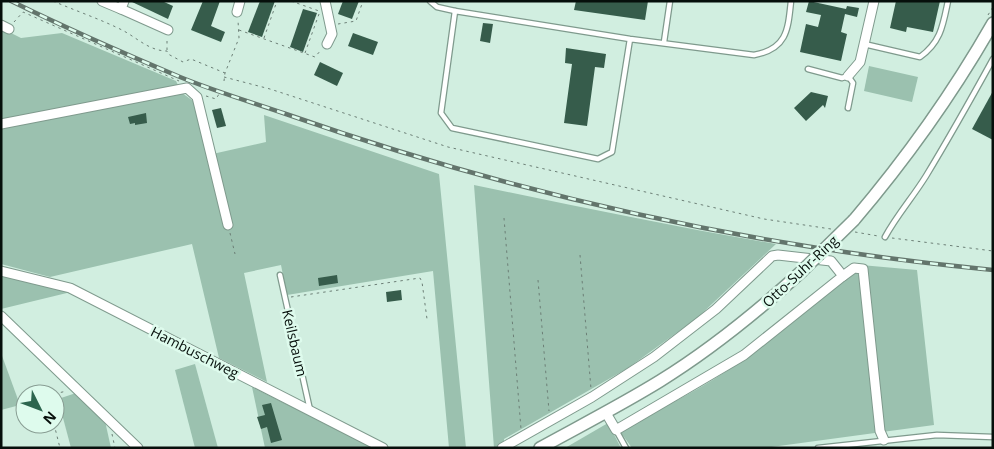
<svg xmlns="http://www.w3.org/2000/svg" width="994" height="449" font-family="'Open Sans',sans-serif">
<rect width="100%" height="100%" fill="#d1eee0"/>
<g fill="#9bc1af">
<polygon points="1,28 21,38 62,33 176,81 182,93 196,103 208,155 266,142 264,115 439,174 466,448 449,448 433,271 287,295 281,265 244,273 267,382 219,358 192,244 50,277 1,264"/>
<polygon points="869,66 918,77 912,102 864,91"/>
<path d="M 474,185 C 575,206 675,227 776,244 L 697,318 L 628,368 L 504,439 L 504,443 L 494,448 Z"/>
<path d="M 861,265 L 917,270 L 934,425 L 764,448 L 632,448 L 619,430 C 661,409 703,388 742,361 C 783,331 823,299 861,265 Z"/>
<polygon points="1,274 71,292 1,309"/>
<polygon points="1,353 20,405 1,410"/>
<polygon points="195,364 218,448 195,448 175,370"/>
<polygon points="252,387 373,448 265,448"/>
<polygon points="76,393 105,421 111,448 71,448 58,399"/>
<polygon points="608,423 621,448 565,448"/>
</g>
<g fill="#365c4b">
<polygon points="130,1 162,1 173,6 168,19"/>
<polygon points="203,1 220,1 211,26 225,32 221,42 191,30"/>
<polygon points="260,1 275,1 262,37 248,32"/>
<polygon points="343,1 359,1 352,19 338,14"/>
<polygon points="576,1 648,1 645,20 574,10"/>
<polygon points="809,1 846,9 847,6 859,8 857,17 845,14 841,32 847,34 841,61 800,52 806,24 818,27 821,15 806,12"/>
<polygon points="896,1 940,1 933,32 907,27 906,32 890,28"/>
<polygon points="303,9 317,13 303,52 290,47"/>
<polygon points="483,23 493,24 490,43 480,41"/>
<polygon points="353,33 378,42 373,55 348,46"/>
<polygon points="566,48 606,54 604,68 595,67 587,126 564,123 572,64 565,63"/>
<polygon points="320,62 343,73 337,86 314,75"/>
<polygon points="993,91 993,140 972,129"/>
<polygon points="811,92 828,96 825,108 823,105 806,121 794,108"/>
<polygon points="221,108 226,126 217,128 212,110"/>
<polygon points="146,113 147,123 135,125 135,123 130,124 128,117"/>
<polygon points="337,275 338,283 319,286 318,278"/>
<polygon points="401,290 402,300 387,302 386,292"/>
<polygon points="271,403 282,440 271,443 267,427 261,429 257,417 265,415 262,405"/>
</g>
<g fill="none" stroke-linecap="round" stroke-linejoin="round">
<g stroke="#7f9a8d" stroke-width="7">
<g id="lane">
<polyline points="430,1 437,7 455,11"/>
<path d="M 630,39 L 612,152 L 598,159 L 452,128 L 441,113 L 455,11 L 630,39 L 754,55 C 787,49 788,30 791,1"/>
<polyline points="664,42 670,1"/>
<path d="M 864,44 L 920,57 C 941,42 943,25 948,1"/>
<polyline points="808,69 842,78 848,76 853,83 848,108"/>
<path d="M 885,237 C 897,215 913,197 926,176 C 949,138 971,99 993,59"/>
<polyline points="280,275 310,410"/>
<polyline points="616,430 626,448"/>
<polyline points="818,448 937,435 993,437"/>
</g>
</g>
<g stroke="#7f9a8d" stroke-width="11">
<g id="street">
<polyline points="102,1 121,9 124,1"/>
<polyline points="325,1 332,34 327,44"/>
<polyline points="121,9 168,30"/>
<polyline points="237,12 240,1"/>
<polyline points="1,25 9,29"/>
<polyline points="848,76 860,62 874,1"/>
<polyline points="1,124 187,88 197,97 228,225"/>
<polyline points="1,271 70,288 383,448"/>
<polyline points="843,276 854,268 863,269 880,431 884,440"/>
<polyline points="1,316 138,448"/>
<polyline points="502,448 592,397 654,357 716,309 772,256 778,255 831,261 843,276 744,355 616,430 606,413"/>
</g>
</g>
<g stroke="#7f9a8d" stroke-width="14">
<g id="secondary">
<path d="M 854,220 C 906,159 953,93 993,23"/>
<path d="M 540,448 C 580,426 621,405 660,381 C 710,350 757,312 801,272"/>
</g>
</g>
<g stroke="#6c7f76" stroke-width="1" stroke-dasharray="2.5 4" stroke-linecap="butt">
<path d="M 53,1 C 76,11 100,19 122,30 C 136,37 149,51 167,51 L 168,54 L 183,62 L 191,59 L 225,73"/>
<polyline points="291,1 319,11"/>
<polyline points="988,15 993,7"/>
<polyline points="14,22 23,12 179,81"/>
<polyline points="338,24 356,21 363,1"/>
<polyline points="239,30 315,57 321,50"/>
<polyline points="264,38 277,1"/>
<polyline points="167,50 167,39"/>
<polyline points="305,53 319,14"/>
<polyline points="224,77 270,89 448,147 764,219 831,229"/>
<polyline points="224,81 225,73 239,38 238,20"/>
<polyline points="206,96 216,99 219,94"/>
<polyline points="504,218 521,429"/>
<polyline points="855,232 878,236"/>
<polyline points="230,233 235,254"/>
<polyline points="892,238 993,251"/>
<polyline points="580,255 591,389"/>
<polyline points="538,280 549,411"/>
<polyline points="291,297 420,278 422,282 427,319"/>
<polyline points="55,395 58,393 67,391"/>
<polyline points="54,424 60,448"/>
<polyline points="112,434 115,448"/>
</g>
<use href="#lane" stroke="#fff" stroke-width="4.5"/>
<use href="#street" stroke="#fff" stroke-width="9"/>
<use href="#secondary" stroke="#fff" stroke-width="11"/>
<g stroke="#63756c" stroke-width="4.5">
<path id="rail" d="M 11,1 C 66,28 123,53 180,77 C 214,91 251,102 286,114 C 514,194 752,247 993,270"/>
</g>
<use href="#rail" stroke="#defbed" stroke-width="2.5" stroke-dasharray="8" stroke-linecap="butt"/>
<g stroke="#7f9a8d" stroke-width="14" stroke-linecap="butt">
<polyline id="secondary-bridge" points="801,272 854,220"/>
</g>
<use href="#secondary-bridge" stroke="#fff" stroke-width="11"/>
</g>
<g text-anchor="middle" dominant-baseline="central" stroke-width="5" stroke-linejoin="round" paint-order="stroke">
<g font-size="14" fill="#060f0b" stroke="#defbed">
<text transform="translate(800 271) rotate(-43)">Otto-Suhr-Ring</text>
<text transform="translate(295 343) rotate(77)">Keilsbaum</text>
<text transform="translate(195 352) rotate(27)">Hambuschweg</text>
</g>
</g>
<rect width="994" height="449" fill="none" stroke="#060f0b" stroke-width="5"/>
<g transform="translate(40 409) rotate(132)"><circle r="24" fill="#defbed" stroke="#889d93"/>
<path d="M0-4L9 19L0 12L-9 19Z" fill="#2c654e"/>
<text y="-8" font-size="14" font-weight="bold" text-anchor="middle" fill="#060f0b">N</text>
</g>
</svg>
